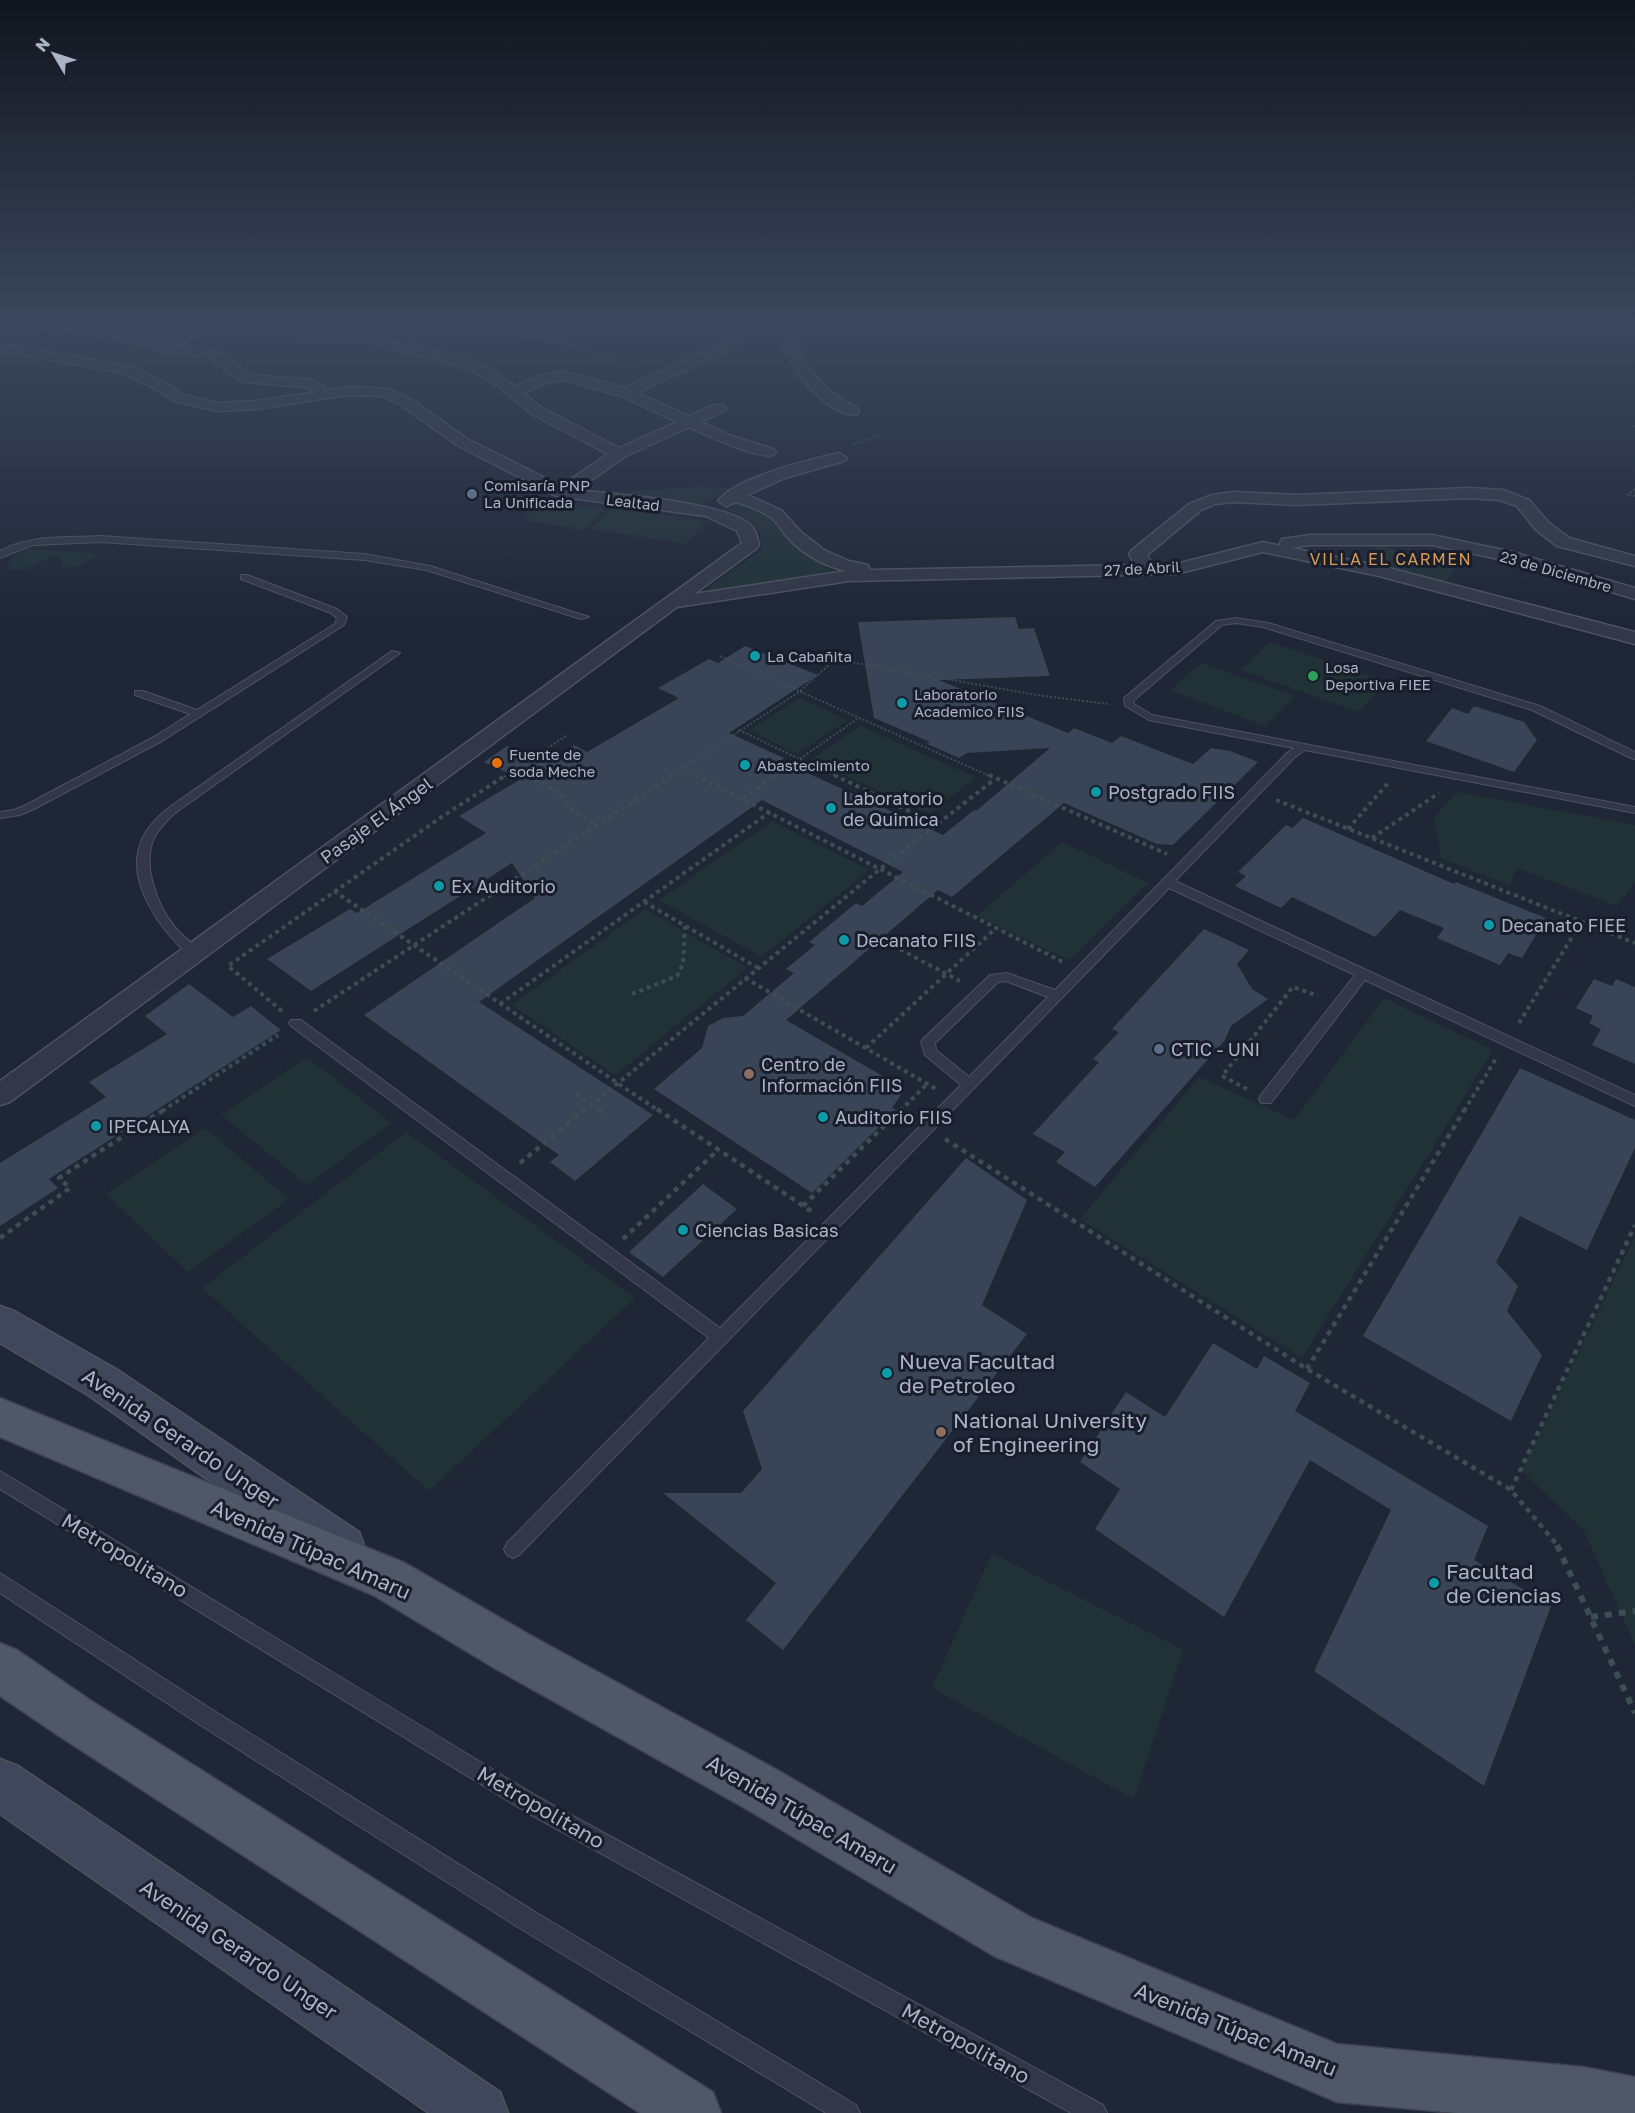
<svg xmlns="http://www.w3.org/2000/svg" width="1635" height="2113" font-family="'Golos Text',sans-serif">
<rect width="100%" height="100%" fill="#1f2636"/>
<g fill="#213237">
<polygon points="699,487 730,488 699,505 621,492"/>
<polygon points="545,500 605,509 584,530 523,520"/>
<path d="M 735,500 L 770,515 L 788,538 L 816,556 L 835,572 L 710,594 L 704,591 L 762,549 C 762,524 744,515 722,509 Z"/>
<polygon points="613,507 706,521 686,544 591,529"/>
<polygon points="1377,545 1458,565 1445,583 1362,562"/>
<polygon points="29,549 101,554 76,567 66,568 58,555 54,555 26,570 7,569 11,557"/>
<polygon points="1270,642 1387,682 1359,712 1240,670"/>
<polygon points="1201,663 1295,696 1265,726 1170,690"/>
<polygon points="800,698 848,720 797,754 749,730"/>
<polygon points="860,726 975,777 930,814 811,760"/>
<polygon points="1457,792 1635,825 1635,882 1617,906 1517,868 1509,885 1441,858 1434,818"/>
<polygon points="772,821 869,870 761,957 659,900"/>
<polygon points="1062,842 1148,883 1069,960 977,916"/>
<polygon points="645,909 747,968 615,1075 512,1005"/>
<polygon points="1384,998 1493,1050 1302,1358 1080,1219 1199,1077 1294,1120"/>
<polygon points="307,1057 391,1123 307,1185 221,1115"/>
<polygon points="205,1128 289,1199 188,1272 106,1194"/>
<polygon points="406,1132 635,1298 429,1491 202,1288"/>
<polygon points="1635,1236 1635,1645 1584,1531 1522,1471"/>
<polygon points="992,1553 1183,1650 1134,1799 932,1688"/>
</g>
<g fill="#3a4457">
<polygon points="1015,617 1019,629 1034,628 1050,676 939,680 1068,733 1074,728 1112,743 1121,736 1193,764 1211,748 1230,751 1258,762 1173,845 1157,844 1064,803 952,897 938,890 786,1020 905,1089 892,1108 896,1110 812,1193 654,1089 702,1048 708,1026 723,1018 743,1016 794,973 786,969 815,945 809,942 856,903 862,906 903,872 762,800 479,1002 653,1115 575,1181 550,1162 559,1155 364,1015 535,898 512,863 311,991 267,959 350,909 357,913 486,833 459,816 521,779 484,762 507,746 548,761 574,745 587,752 679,698 658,688 709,659 718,663 745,646 818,675 729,733 784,758 781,761 943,835 974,810 976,811 1050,748 967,753 959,758 927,744 930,742 874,718 858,622"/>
<polygon points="1474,706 1524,722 1537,740 1514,772 1426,741 1452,708 1468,714"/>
<polygon points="1303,818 1454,884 1456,882 1546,918 1522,958 1508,953 1500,965 1437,938 1444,928 1400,910 1375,937 1292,897 1281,908 1235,886 1246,876 1238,872 1286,825 1292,828"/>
<polygon points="1204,929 1249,950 1237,964 1252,989 1268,999 1231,1026 1225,1040 1095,1187 1056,1162 1065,1152 1033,1134 1099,1062 1093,1059 1119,1032 1112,1029"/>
<polygon points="1594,979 1612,986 1616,979 1635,987 1635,1064 1592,1045 1601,1029 1589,1023 1593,1016 1576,1008"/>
<polygon points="189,984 233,1017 251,1006 281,1030 49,1179 58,1188 0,1226 0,1163 106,1097 89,1082 167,1034 145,1016"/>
<polygon points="1520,1068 1635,1120 1635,1148 1587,1250 1520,1216 1496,1262 1518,1286 1507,1311 1542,1355 1511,1421 1363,1336"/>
<polygon points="966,1158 1027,1200 982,1305 1027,1334 783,1650 746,1620 776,1583 663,1493 741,1493 762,1469 743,1411"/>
<polygon points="703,1184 737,1209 663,1277 629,1252"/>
<polygon points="1213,1343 1257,1369 1264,1356 1310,1383 1295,1411 1488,1526 1474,1560 1551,1606 1484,1786 1314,1671 1391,1510 1310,1460 1224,1617 1095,1529 1120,1489 1080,1462 1126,1392 1165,1417"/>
</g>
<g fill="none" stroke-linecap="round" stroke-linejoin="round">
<g stroke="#4d5362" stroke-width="2">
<g id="lane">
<path d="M 101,536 L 365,554 L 430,566 L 589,617 L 581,619 L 426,570 L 365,560 L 101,542 L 33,545 L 0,558 L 0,551 C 30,534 68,538 101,536 Z"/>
<polygon points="241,575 247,575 337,609 347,617 344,625 162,741 34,809 20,815 0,818 0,812 14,810 26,805 154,737 190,714 135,695 135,691 143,691 197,710 335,624 337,618 331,613 241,579"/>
<path d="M 1236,618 L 1268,623 L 1540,706 L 1635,752 L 1635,759 L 1631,758 L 1532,710 L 1263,627 L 1236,623 L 1222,625 L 1133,701 L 1134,704 L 1152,715 L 1635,807 L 1635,813 L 1305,750 L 1295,757 L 1175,881 L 1635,1095 L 1635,1106 L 1365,980 L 1271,1103 L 1261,1103 L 1259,1099 L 1261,1095 L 1355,975 L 1169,888 L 519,1555 L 513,1558 L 507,1555 L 504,1549 L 507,1543 L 709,1338 L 291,1026 L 289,1023 L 291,1020 L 301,1020 L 720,1328 L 961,1085 L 925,1055 L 921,1042 L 923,1039 L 990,975 L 1007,973 L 1055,990 L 1287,753 L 1294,748 L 1149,720 L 1125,706 L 1124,698 L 1216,621 ZM 1006,981 L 1048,997 L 969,1077 L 936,1050 L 935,1043 L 998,982 Z"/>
<path d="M 392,651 L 400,653 L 175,813 C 167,821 159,828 154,838 C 142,865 157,905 174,926 C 182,936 193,943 200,953 L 194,957 L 190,956 C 161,931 125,882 141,842 C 146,828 157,818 167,809 Z"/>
<polygon points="0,1471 540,1798 1103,2105 1107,2113 1071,2113 526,1812 0,1489"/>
<polygon points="0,1573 208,1707 532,1910 856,2105 860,2113 826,2113 516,1926 194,1721 0,1593"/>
</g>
</g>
<g stroke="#4d5362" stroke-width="3">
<g id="street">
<path d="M 36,323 L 66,323 L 169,341 L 198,323 L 214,323 L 179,346 L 216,350 L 251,375 L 314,380 L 325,388 L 323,391 L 348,387 L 389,389 L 411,399 L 467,439 L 561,486 L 608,454 L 532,414 L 498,386 L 476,373 L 449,363 L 359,340 L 310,342 L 298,340 L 291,335 L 295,323 L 307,323 L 304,333 L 306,334 L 359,332 L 459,357 L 486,367 L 515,386 L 544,375 L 564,372 L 625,388 L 711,348 L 757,323 L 773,323 L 721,354 L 637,393 L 689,416 L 714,405 L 724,405 L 726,408 L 724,411 L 701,422 L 732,436 L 773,449 L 776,452 L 773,455 C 756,459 706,435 689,427 L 624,457 L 577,490 C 615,495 722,501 749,524 C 755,528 757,537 759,544 L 757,548 L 694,594 L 846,571 C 825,566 804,555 789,539 C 783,533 780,526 774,520 C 764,511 749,506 736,502 L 726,506 L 718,501 C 736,477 809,460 839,453 L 847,458 L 844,461 L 785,478 L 747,495 L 781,510 L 801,532 L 824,550 L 849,561 L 868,565 L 870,570 L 1135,565 L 1129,554 L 1132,550 L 1189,504 L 1212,495 L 1234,492 L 1296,495 L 1469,488 L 1503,490 L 1529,500 L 1548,522 L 1569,538 L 1635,556 L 1635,566 L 1557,546 L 1536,530 L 1517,506 L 1500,500 L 1469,498 L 1296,505 L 1234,502 L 1215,504 L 1201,510 L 1147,555 L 1152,564 L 1176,564 L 1263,542 L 1281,546 L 1280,543 L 1282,539 L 1310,535 L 1432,535 L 1513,552 L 1635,588 L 1635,599 L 1503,560 L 1432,545 L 1310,545 L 1291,548 L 1381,566 L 1635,632 L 1635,644 L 1379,576 L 1263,552 L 1176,574 L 849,581 L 677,607 L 10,1102 L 0,1105 L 0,1081 L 742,543 L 737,531 L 706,516 L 556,496 L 457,445 L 401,405 L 382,396 L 348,395 L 257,409 L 217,411 L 174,401 L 152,387 L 123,373 L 0,351 L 0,343 L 132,367 L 162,381 L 184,395 L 217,403 L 257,401 L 316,392 L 306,387 L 243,382 L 207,357 L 168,352 L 162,354 L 155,350 L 158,347 L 42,327 ZM 564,380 L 621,396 L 677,422 L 619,448 L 542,408 L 523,393 L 546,383 Z"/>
<path d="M 782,323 L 794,323 C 796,365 822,389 857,408 L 859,411 L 857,414 C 833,420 793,372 785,351 C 782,342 782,333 782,323 Z"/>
</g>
</g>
<g stroke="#4d5362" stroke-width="3">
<g id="secondary">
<polygon points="0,1306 14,1311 116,1369 359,1532 365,1548 359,1564 343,1570 327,1564 88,1395 0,1343"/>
<polygon points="0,1759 18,1766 500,2092 508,2113 429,2113 0,1814"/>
</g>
</g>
<g stroke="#3c4250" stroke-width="3">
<g id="primary">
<polygon points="0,1398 405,1563 530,1635 779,1771 1032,1918 1337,2044 1583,2067 1635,2077 1635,2113 1457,2113 1337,2102 994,1956 743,1807 496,1669 373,1595 0,1437"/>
<polygon points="0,1643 17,1650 90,1700 713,2092 721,2113 640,2113 56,1734 0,1696"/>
</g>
</g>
<g stroke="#3b4e52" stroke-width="2" stroke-dasharray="2 2" stroke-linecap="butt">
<polyline points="504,333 558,341 635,365"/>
<polyline points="1632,426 1635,426"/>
<polyline points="854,445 880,435"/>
<polyline points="1635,489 1627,495 1635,496"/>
<polyline points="720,656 992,777"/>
<polyline points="739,730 837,777"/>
<polyline points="681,768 698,777"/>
<polyline points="516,769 530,777"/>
<polyline points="504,777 566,736"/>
<polyline points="670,777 799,692 831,663 844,661 1037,695 1108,704"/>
<polyline points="774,777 857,719"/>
</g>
<g stroke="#3b4e52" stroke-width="4" stroke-dasharray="4 4" stroke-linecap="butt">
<polyline points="527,775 561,794 571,809 595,824"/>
<polyline points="695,775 1063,962"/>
<polyline points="834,775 936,824"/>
<polyline points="989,775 1167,854"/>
<polyline points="743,798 776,775"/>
<polyline points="1276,800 1635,943"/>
<polyline points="1348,829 1389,782"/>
<polyline points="1372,838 1439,793"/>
<polyline points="334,891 659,1111"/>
<polyline points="644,902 758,968"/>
<polyline points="886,942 960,981"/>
<polyline points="745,978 936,1089"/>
<polyline points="632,994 677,976 683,964 685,926"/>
<polyline points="500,1004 770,812"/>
<polyline points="282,1011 228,966 440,818 506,775"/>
<polyline points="314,1011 673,775"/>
<polyline points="1519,1023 1582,921"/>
<polyline points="866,1048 996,928"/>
<polyline points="1247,1089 1222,1076 1293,987 1318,996"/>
<polyline points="576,1094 600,1111"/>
<polyline points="162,1111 278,1035"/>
<polyline points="584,1111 880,869 995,779"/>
<polyline points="900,1111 927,1084"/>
<polyline points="1464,1111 1497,1057"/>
</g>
<g stroke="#3b4e52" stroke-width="4.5" stroke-dasharray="5 5" stroke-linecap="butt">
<polyline points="598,1109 604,1113"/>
<polyline points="657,1109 814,1213"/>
<polyline points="945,1139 1307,1369 1511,1490 1558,1546"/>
<polyline points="520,1163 586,1109"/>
<polyline points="803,1206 901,1109"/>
<polyline points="0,1238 70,1188 59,1178 165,1109"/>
<polyline points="623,1239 718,1150"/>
<polyline points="1307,1369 1465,1109"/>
<polyline points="1511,1490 1635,1225"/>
</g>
<g stroke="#3b4e52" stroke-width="6" stroke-dasharray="7 7" stroke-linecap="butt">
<polyline points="1557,1545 1635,1713"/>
<polyline points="1591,1617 1635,1611"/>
</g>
<use href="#lane" fill="#323847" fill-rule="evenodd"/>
<use href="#street" fill="#323847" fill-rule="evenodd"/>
<use href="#secondary" fill="#40475a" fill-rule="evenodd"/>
<use href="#primary" fill="#505767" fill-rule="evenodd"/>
</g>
<linearGradient id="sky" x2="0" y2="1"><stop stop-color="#11151e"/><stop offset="0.52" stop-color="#3c475d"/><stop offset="1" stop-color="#3c475d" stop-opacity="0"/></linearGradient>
<rect width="1635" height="619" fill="url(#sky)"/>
<g fill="#5c6f8a" stroke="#181e2b" stroke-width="2">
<circle cx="472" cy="494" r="6"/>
<circle cx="1159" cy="1049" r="6"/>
</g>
<g fill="#0f9aa8" stroke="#181e2b" stroke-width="2">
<circle cx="755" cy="656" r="6"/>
<circle cx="902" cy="703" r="6"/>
<circle cx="745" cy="765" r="6"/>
<circle cx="1096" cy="792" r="6"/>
<circle cx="831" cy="808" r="6"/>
<circle cx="439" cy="886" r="6"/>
<circle cx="1489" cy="925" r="6"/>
<circle cx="844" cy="940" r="6"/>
<circle cx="823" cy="1117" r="6"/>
<circle cx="96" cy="1126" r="6"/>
<circle cx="683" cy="1230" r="6"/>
<circle cx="887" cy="1373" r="6"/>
<circle cx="1434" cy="1583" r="6"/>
</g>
<circle fill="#2e9e5b" stroke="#181e2b" stroke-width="2" cx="1313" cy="676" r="6"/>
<circle fill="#e8710a" stroke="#181e2b" stroke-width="2" cx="497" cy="763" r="6"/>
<g fill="#8d6e63" stroke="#181e2b" stroke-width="2">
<circle cx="749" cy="1074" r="6"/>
<circle cx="941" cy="1432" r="6"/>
</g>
<g text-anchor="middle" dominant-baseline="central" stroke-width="6" stroke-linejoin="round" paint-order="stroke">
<g font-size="15" fill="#acb3c4" stroke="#181e2b" text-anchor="start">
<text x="484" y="485">Comisaría PNP<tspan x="484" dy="17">La Unificada</tspan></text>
<text x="767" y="656">La Cabañita</text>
<text x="1325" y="667">Losa<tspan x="1325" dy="17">Deportiva FIEE</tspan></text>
<text x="914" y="694">Laboratorio<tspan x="914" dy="17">Academico FIIS</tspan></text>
<text x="509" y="754">Fuente de<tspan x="509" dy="17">soda Meche</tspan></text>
<text x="757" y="765">Abastecimiento</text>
</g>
<g font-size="15" fill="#acb3c4" stroke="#181e2b">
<text transform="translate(633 502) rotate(7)">Lealtad</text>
<text transform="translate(1142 568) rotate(-3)">27 de Abril</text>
<text transform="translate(1556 571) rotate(16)">23 de Diciembre</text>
</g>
<g font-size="16" letter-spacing="1.5" fill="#d59b56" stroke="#181e2b">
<text x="1391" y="559">VILLA EL CARMEN</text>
</g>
<g font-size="18" fill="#acb3c4" stroke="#181e2b" text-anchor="start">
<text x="1108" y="792">Postgrado FIIS</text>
<text x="843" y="798">Laboratorio<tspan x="843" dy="21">de Quimica</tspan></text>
<text x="451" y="886">Ex Auditorio</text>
<text x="1501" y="925">Decanato FIEE</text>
<text x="856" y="940">Decanato FIIS</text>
<text x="1171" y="1049">CTIC - UNI</text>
<text x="761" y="1064">Centro de<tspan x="761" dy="21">Información FIIS</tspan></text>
<text x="835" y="1117">Auditorio FIIS</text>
<text x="108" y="1126">IPECALYA</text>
<text x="695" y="1230">Ciencias Basicas</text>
</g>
<g font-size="18" fill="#acb3c4" stroke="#181e2b">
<text transform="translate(376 820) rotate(-36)">Pasaje El Ángel</text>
</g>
<g font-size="21" fill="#acb3c4" stroke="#181e2b" text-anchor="start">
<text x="899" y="1361">Nueva Facultad<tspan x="899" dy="24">de Petroleo</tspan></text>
<text x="953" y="1420">National University<tspan x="953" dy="24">of Engineering</tspan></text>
<text x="1446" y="1571">Facultad<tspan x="1446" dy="24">de Ciencias</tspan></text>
</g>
<g font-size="21" fill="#acb3c4" stroke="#181e2b">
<text transform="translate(181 1438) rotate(34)">Avenida Gerardo Unger</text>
<text transform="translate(311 1549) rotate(24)">Avenida Túpac Amaru</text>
<text transform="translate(125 1555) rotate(31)">Metropolitano</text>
<text transform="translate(541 1807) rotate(30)">Metropolitano</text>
<text transform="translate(802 1814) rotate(30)">Avenida Túpac Amaru</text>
<text transform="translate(239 1949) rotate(34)">Avenida Gerardo Unger</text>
<text transform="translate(1236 2029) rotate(22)">Avenida Túpac Amaru</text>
<text transform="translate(966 2043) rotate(29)">Metropolitano</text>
</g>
</g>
<g transform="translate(54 54) rotate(309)" stroke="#181e2b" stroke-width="4.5" paint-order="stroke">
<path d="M0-4.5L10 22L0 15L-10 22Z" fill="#acb3c4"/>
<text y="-9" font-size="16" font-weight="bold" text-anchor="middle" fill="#acb3c4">N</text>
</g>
</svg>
